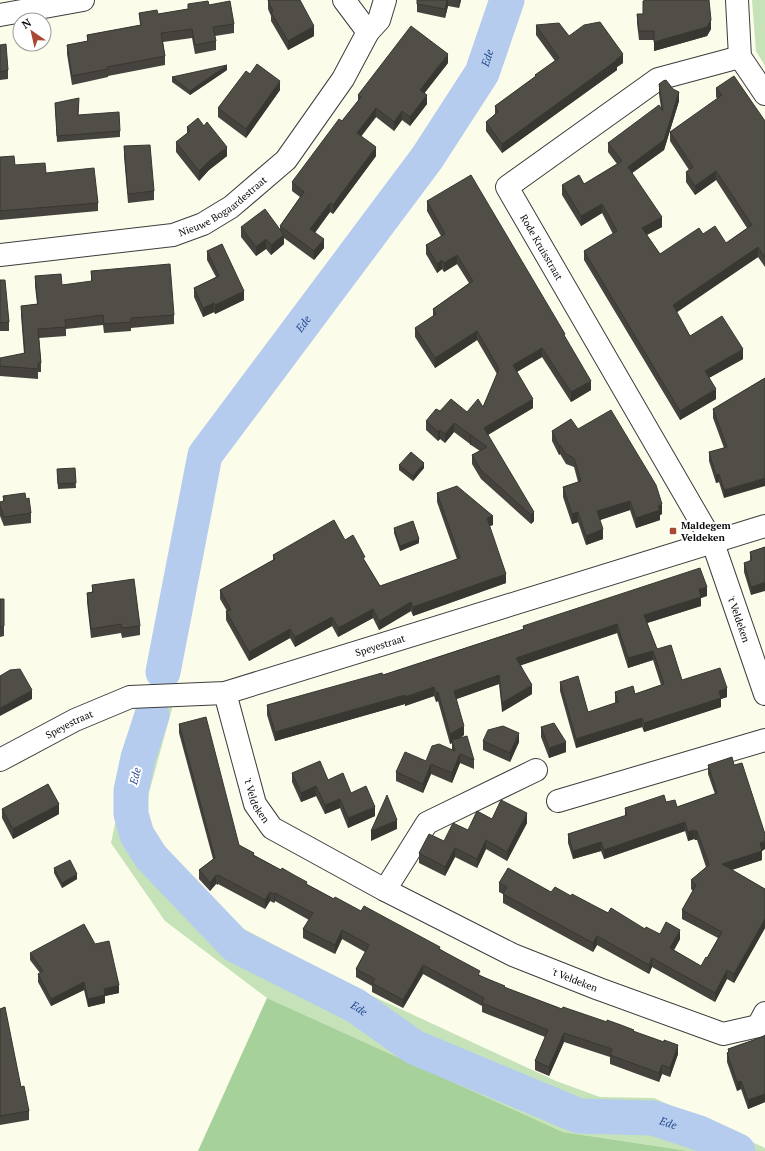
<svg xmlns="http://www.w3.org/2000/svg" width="765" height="1151" font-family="'PT Serif',serif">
<rect width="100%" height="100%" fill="#fcfcea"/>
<g fill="#c5e2b9">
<polygon points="752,0 765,0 765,66 756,51"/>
<polygon points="173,705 141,822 242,928 364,992 556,1081 600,1097 654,1098 765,1148 765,1151 689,1151 563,1132 267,998 165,921 111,843 139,708"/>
</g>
<polygon fill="#a6d19a" points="267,998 563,1132 689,1151 198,1151"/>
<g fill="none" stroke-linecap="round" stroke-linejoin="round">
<g stroke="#b5ccee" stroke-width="35">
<path id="s1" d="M 163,672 L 205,455 L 427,158 L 482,73 L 507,0"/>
<path id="s2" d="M 152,715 L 138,758 L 131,791 L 131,814 L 137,835 L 151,857 L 235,945 L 356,1006 L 414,1047 L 579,1116 L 653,1118 L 699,1133 L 738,1151"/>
</g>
<g stroke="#3d3d3d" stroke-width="24">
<g id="minor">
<polyline points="737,0 740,57 765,94"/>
<polyline points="0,15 83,0"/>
<polyline points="368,32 379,20 385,0"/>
<path id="s3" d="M 740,57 L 658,79 L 507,187 L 713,543 L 765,694"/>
<path id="s4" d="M 0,255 L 173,235 L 203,224 L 231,207 L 286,160 L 343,79 L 368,32 L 344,0"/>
<path id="s5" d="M 225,693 L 255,804 L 272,828 L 385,890 L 513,955 L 599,989 L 723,1034 L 758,1026 L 765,1013"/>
<path id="s6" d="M 0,760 L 75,720 L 130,697 L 225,693 L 765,526"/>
<polyline points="558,801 765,740"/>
<polyline points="385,890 427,823 536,770"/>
</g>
</g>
<use href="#minor" stroke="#fff" stroke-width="22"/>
</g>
<g fill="#46433e">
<polygon points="268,0 314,36 288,50 271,21 271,16 268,9"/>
<polygon points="417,0 461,0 459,8 448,6 445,18 417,12"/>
<polygon points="188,4 209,5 234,24 234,33 215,36 216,41 216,50 195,54 192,38 163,42 165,56 165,65 108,76 108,77 72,85 67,54 67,45 87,41 87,35 140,25 139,13 158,14 188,9"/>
<polygon points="637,14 643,14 711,29 707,36 654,51 654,40 639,40 637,23"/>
<polygon points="536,25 569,36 623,63 617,67 617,70 502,153 486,131 486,122 495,114 495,106 535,77 535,75 555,61 536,35"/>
<polygon points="0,45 8,70 8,79 0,80"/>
<polygon points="448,63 424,93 427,104 410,126 402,120 394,131 376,117 361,136 376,156 333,214 330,212 315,233 324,248 314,260 284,238 284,244 271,255 266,249 256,256 241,237 241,227 280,229 280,226 300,197 292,191 292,182 358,101 358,95"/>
<polygon points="227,70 190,95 172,82 172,77"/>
<polygon points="250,74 280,90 246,138 218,117 218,108"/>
<polygon points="659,84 679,101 664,150 632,173 662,227 647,235 660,254 703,234 726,243 747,228 716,180 695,195 686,182 686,172 689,170 670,141 670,132 718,99 716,97 716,88 765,121 765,267 758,257 676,312 690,336 743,359 709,378 716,399 680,420 584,260 584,251 613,234 602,213 581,226 562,195 562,185 584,184 617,164 608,152 608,143 661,108 659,94"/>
<polygon points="55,103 79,105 78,115 120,131 120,137 57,142"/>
<polygon points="204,126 227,156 209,170 199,181 176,152 176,142 187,134 187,127"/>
<polygon points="124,146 154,191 154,200 128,203 124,156"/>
<polygon points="0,157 15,165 46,173 98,203 98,211 0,220"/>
<polygon points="427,201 565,338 591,390 571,402 542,357 517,372 533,408 488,435 534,521 531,524 481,479 472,464 472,455 480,451 471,445 470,445 470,444 454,432 445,443 440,439 438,441 426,430 426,421 440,411 467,412 483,407 497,374 477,340 435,368 415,337 415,328 433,316 433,309 469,283 457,264 444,272 442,269 437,273 426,254 426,245 441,236 427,211"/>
<polygon points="207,251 244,300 215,314 214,312 203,317 194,297 194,288 216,277 207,260"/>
<polygon points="91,271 174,315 174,324 131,328 131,331 104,333 103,325 66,329 66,336 39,338 41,363 41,372 38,372 38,379 0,376 0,358 24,354 21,315 21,306 37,304 35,286 35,276 62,285 91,282"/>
<polygon points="0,280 9,322 9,331 0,331"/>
<polygon points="765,378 724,498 719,482 716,483 709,461 709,452 724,448 713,418 713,409"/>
<polygon points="578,429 662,514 660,515 660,520 636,528 630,510 600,520 603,539 586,545 578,522 572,524 563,497 563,487 578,482 574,467 566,464 560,454 559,455 552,441 552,431"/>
<polygon points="399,465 424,468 413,481 399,470"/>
<polygon points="75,468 76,488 58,489 57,474"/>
<polygon points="437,493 493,525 489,526 506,583 413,616 411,611 379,630 373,618 338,637 332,626 295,647 290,638 249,661 226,620 226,611 227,611 220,599 220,590 273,560 273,555 345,540 365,561 380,586 457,559 437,502"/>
<polygon points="3,496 26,499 31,513 31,523 4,526 0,516 0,502 3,501"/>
<polygon points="394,528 419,543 400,551 394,533"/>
<polygon points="765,547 751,595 744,572 744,563 750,561 750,552"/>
<polygon points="92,585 140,626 140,635 122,638 121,633 91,638 87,602 87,593 92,592"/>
<polygon points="707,596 701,598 701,606 647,623 657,649 682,680 727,697 721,699 721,707 644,732 642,727 576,748 560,691 560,682 588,712 615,703 615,692 635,694 661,685 653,660 628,668 617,633 521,665 532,694 502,712 499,684 456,699 464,735 459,739 474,760 474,769 460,763 452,783 431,774 423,793 396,781 396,772 426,761 452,750 452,743 450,744 438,701 436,702 434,696 405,706 405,704 275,741 267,715 267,705 383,675 523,629 523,626"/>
<polygon points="0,599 4,599 4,636 0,637"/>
<polygon points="179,724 239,845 254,855 334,899 440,949 480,975 505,988 562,1009 634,1032 678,1054 670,1077 662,1074 659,1082 610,1064 610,1057 564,1042 549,1076 535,1070 535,1061 545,1037 482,1012 482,1006 423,974 403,1008 372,992 372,986 356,977 356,969 365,952 342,939 335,954 303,938 303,929 309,920 275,901 274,903 270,901 265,909 218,884 218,885 216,884 210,891 199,879 199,870 213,859 179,733"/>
<polygon points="541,727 566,752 549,758 541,737"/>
<polygon points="483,741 519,742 510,762 483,750"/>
<polygon points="708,765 734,765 765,849 762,851 762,860 732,870 765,889 765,928 734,983 727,979 715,1002 652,967 649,974 597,945 593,952 503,903 503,894 499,892 499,883 571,896 645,929 660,934 680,939 674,950 701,966 707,958 718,938 682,919 682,910 693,891 691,889 691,880 706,867 697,840 695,840 694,839 688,841 685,831 604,859 601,851 573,859 568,843 568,834 625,816 625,808 666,802 677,807 715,794 708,774"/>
<polygon points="292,773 328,780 351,793 375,816 348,828 340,808 325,814 316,796 301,802 292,782"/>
<polygon points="2,809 59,814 13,839 2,818"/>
<polygon points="492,819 527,823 507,861 486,849 477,868 455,857 445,876 419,863 419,853"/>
<polygon points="54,868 77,879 62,888 54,873"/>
<polygon points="30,953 119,993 105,996 105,1003 88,1007 84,990 51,1006 38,982 38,974 40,973 30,960"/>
<polygon points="0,1009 21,1087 29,1111 29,1120 0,1125"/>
<polygon points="765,1036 765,1102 748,1109 741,1089 737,1091 727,1062 727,1053 728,1052 728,1049"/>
</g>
<g fill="#393732">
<polygon points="447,0 448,0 448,6 445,18 445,9"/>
<polygon points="459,0 461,0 459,8"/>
<polygon points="711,20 711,29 707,36 654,51 654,42"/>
<polygon points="314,26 314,36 288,50 288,41"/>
<polygon points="448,54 448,63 420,99 420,90"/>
<polygon points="623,54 623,63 617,67 617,70 502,153 502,144"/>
<polygon points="227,65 227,70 190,95 190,91"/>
<polygon points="280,81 280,90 246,138 246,129"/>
<polygon points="679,92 679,101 664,150 628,176 628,167"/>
<polygon points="427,95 427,104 410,126 410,117"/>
<polygon points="376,108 376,117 357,142 357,133"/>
<polygon points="402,111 402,120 394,131 394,122"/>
<polygon points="227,147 227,156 209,170 199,181 199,171 209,161"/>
<polygon points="376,147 376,156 333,214 333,205"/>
<polygon points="716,171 716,180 695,195 695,186"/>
<polygon points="330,203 330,212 310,238 310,229"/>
<polygon points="602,204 602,213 581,226 581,216"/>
<polygon points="662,217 662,227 642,237 642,228"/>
<polygon points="284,235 284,244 271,255 271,245"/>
<polygon points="266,239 266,249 256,256 256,247"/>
<polygon points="324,239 324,248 314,260 314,251"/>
<polygon points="758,247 758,257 673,315 673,305"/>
<polygon points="457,255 457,264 444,272 444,263"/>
<polygon points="442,260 442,269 437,273 437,264"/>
<polygon points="244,291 244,300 215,314 215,305"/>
<polygon points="214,303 214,312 203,317 203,308"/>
<polygon points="477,331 477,340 435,368 435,358"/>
<polygon points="542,348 542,357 513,374 513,365"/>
<polygon points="743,349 743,359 705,380 705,371"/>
<polygon points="591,381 591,390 571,402 571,392"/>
<polygon points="716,389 716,399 680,420 680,411"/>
<polygon points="533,399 533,408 484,437 484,428"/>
<polygon points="454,423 454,432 445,443 445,434"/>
<polygon points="440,430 440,439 438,441 438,432"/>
<polygon points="471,435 471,445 470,445 470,436"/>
<polygon points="560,445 560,454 559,455 559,446"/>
<polygon points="424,463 424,468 413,481 413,476"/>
<polygon points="719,474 719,482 716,483 716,475"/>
<polygon points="765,478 765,486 724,498 724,490"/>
<polygon points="630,501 630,510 597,521 597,511"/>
<polygon points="662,504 662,514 660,515 660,520 636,528 636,518 658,506"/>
<polygon points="534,512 534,521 531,524 531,515"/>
<polygon points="578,512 578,522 572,524 572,514"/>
<polygon points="493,516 493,525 487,527 487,518"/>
<polygon points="603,529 603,539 586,545 586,536"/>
<polygon points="419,539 419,543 400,551 400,546"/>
<polygon points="506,574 506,583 413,616 413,607"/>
<polygon points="765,582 765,591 751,595 751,587"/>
<polygon points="707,587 707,596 701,598 701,606 644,624 644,615 699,589"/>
<polygon points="411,602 411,611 379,630 379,621"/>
<polygon points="373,609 373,618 338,637 338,628"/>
<polygon points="332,617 332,626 295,647 295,637"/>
<polygon points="617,624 617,633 516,667 516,658"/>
<polygon points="290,629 290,638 249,661 249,652"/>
<polygon points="653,651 653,660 628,668 628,658"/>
<polygon points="499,675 499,684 454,700 454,691"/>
<polygon points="532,685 532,694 502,712 502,703"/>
<polygon points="434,687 434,696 405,706 405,697"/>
<polygon points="727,688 727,697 721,699 721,707 644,732 644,723 719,691"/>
<polygon points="32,690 32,699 0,716 0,708"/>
<polygon points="438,692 438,701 436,702 436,693"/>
<polygon points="405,695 405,704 275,741 275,732"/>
<polygon points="642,718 642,727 576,748 576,739"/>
<polygon points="464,726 464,735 453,742 452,740 452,743 450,744 450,734"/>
<polygon points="519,733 519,742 510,762 510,753"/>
<polygon points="566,742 566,752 549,758 549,748"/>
<polygon points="460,754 460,763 452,783 452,773"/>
<polygon points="431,764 431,774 423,793 423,784"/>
<polygon points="316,786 316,796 301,802 301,793"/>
<polygon points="340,799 340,808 325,814 325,805"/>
<polygon points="59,804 59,814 13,839 13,829"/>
<polygon points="375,807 375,816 348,828 348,818"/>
<polygon points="527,813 527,823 507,861 507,852"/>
<polygon points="397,820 397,829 371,841 371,831"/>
<polygon points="685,822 685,831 604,859 604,850"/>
<polygon points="694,830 694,839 688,841 688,832"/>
<rect x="695" y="831" width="2" height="9"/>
<polygon points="486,840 486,849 477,868 477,859"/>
<polygon points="765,841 765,849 760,851 760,843"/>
<polygon points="601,842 601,851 573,859 573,851"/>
<polygon points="455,848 455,857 445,876 445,867"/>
<polygon points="762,851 762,860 722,873 722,864"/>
<polygon points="77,874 77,879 62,888 62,883"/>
<polygon points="216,875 216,884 210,891 210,883"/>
<polygon points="270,892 270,901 265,909 265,900"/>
<polygon points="275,893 275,901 274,903 274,894"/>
<polygon points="765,919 765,928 734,983 734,974"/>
<polygon points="342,930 342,939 335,954 335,945"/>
<polygon points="680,930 680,939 670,957 670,948"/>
<polygon points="597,936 597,945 593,952 593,943"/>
<polygon points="652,958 652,967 649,974 649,965"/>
<polygon points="423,965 423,974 403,1008 403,1000"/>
<polygon points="727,970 727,979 715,1002 715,993"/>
<polygon points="84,982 84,990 51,1006 51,999"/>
<polygon points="119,985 119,993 105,996 105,1003 88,1007 88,999 104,989"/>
<polygon points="564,1033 564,1042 549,1076 549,1067"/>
<polygon points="678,1045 678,1054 670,1077 670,1068"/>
<polygon points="662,1065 662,1074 659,1082 659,1073"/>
<polygon points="741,1081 741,1089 737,1091 737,1082"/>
<polygon points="765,1094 765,1102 748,1109 748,1100"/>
</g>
<g fill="#514e48" stroke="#393732">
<polygon points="268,0 300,0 314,26 288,41 271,12 273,11"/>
<polygon points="417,0 447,0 445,9 417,4"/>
<polygon points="644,0 709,0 711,20 707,27 654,42 654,31 639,31 637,14 643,14 643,1 644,1"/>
<polygon points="208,1 209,5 230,1 234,24 213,27 216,41 195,45 192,29 161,33 165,56 107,67 108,69 72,76 67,45 88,41 87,35 141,25 139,13 157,10 158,14 188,9 188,4"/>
<polygon points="600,22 623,54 616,59 617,60 502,144 486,122 498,112 495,106 536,76 535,75 559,58 536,25 559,23 569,36 584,25"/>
<polygon points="411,26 448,54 420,90 427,95 410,117 402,111 394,122 376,108 357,133 376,147 333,205 330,203 310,229 324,239 314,251 280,226 304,192 292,182 339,119 342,121 361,97 358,95"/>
<polygon points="6,44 8,70 0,72 0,45"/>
<polygon points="257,64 280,81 246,129 218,108 246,71 250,74"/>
<polygon points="227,65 190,91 172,77"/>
<polygon points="734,76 765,121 765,258 758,247 673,305 690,336 722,316 743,349 705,371 716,389 680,411 584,251 617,231 602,204 581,216 562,185 579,175 584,184 622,161 608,143 659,105 663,111 659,84 663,81 666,80 673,89 679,92 664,140 628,167 662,217 642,228 660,254 699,228 703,234 715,226 726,243 752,225 716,171 695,186 686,172 693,167 670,132 722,95 716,88"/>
<polygon points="79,98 78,115 119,112 120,131 57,136 55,103"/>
<polygon points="198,118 204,126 207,122 227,147 209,161 199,171 176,142 190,131 187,127"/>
<polygon points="150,145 154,191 128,194 124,146"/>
<polygon points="14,156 15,165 45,163 46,173 94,168 98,203 0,211 0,157"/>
<polygon points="471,175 565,334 564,335 591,381 571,392 542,348 513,365 533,399 484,428 534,512 531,515 481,470 472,455 487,447 471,435 470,436 471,435 454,423 445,434 440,430 438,432 426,421 436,409 440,411 451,399 467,412 478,399 483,407 499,369 477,331 435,358 415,328 436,314 433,309 473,281 457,255 444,263 442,260 437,264 426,245 445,234 427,201"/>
<polygon points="265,209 284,235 271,245 266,239 256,247 241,227"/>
<polygon points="222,244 244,291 215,305 214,303 203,308 194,288 219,276 207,251"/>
<polygon points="170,264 174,315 131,318 131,322 104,324 103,315 65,320 66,327 38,329 41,363 38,363 38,369 0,366 0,358 25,353 21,306 38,304 35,276 61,274 62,285 92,281 91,271"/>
<polygon points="0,280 5,280 9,322 0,323"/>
<polygon points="765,378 765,478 724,490 719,474 716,475 709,452 727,447 713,409"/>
<polygon points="611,410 656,485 662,504 658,506 660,510 636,518 630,501 597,511 603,529 586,536 578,512 572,514 563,487 581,481 574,458 566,454 560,445 559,446 552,431 571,419 578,429"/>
<polygon points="411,452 424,463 413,476 399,465"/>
<polygon points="75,468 76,483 58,484 57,469"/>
<polygon points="457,486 493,516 487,518 506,574 413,607 411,602 379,621 373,609 338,628 332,617 295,637 290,629 249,652 226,611 231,610 220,590 275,559 273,555 334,520 345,540 353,535 365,557 363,558 380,586 460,558 437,493"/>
<polygon points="25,493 26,499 29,498 31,513 4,517 0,506 0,502 4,501 3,496"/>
<polygon points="413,521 419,539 400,546 394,528"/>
<polygon points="765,547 765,582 751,587 744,563 752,560 750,552"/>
<polygon points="700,568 707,587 699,589 701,597 644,615 657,649 671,645 682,680 720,668 727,688 719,691 721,698 644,723 642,718 576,739 560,682 578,676 588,712 618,702 615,692 633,686 635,694 664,684 653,651 628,658 617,624 516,658 532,685 502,703 499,675 454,691 464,726 450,734 438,692 436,693 434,687 405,697 405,695 275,732 267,705 382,673 383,675 524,629 523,626"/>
<polygon points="134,579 140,626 122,628 121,624 91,629 87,593 93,592 92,585"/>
<polygon points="0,599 4,599 4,626 0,627"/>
<polygon points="20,669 32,690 0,708 0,676 10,670"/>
<polygon points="206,717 239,845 254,853 253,855 281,870 282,868 294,875 307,882 306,884 334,899 335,897 361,911 364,906 440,947 439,949 480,971 478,975 505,986 504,987 562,1009 563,1007 607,1022 607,1020 621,1025 634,1030 633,1031 664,1042 664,1040 678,1045 670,1068 662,1065 659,1073 610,1055 612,1049 564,1033 549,1067 535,1061 548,1030 482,1003 484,998 423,965 403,1000 372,983 375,979 356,969 369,945 342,930 335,945 303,929 313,913 275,893 274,894 270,892 265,900 218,875 218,877 216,875 210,883 199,870 215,858 179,724"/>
<polygon points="554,723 566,742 549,748 541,727"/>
<polygon points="503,726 519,733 510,753 483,741 488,730"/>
<polygon points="467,736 474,760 460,754 452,773 431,764 423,784 396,772 405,752 426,761 432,746 439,744 455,751 452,740"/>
<polygon points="732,757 734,765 742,763 765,834 765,841 760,843 762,851 722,864 765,889 765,919 734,974 727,970 715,993 652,958 649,965 597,936 593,943 503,894 507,887 499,883 508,868 551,892 555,887 571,896 572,894 608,913 611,908 645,929 646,927 660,934 666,922 680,930 670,948 701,966 706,957 707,958 722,932 682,910 696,885 691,880 709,865 697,831 695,831 694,830 688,832 685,822 604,850 601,842 573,851 568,834 627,815 625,808 664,795 666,802 675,800 677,807 717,793 708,765"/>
<polygon points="320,761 328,780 343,773 351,793 366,786 375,807 348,818 340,799 325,805 316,786 301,793 292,773"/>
<polygon points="48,784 59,804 13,829 2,809"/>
<polygon points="387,795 397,820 371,831"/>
<polygon points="501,800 527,813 507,852 486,840 477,859 455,848 445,867 419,853 429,834 444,841 453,823 468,830 477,811 492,819"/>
<polygon points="70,860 77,874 62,883 54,868"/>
<polygon points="84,924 95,944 109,941 119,985 104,989 105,995 88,999 84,982 51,999 38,974 43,971 30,953"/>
<polygon points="5,1007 21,1087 24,1086 29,1111 0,1116 0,1009"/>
<polygon points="765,1036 765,1094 748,1100 741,1081 737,1082 727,1053 729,1052 728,1049"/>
</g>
<rect fill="#a84934" stroke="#fff" stroke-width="1.5" x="669" y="527" width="8" height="8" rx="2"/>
<g text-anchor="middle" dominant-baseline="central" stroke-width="4" stroke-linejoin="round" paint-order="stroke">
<g font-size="10" fill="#0a0a0a" stroke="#fff">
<text stroke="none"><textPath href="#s4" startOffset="232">Nieuwe Bogaardestraat</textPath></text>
<text stroke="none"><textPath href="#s3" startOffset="340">Rode Kruisstraat</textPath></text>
<text stroke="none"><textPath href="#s3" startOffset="762">'t Veldeken</textPath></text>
<text stroke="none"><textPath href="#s6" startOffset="402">Speyestraat</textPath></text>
<text stroke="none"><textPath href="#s6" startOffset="78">Speyestraat</textPath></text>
<text stroke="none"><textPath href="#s5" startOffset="112">'t Veldeken</textPath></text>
<text stroke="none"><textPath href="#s5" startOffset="483">'t Veldeken</textPath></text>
</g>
<g font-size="10" font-weight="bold" fill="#0a0a0a" stroke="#fff" text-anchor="start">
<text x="681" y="525">Maldegem<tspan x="681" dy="12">Veldeken</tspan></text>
</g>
<g font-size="11" font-style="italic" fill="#24478b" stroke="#fff">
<text stroke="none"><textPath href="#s1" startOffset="709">Ede</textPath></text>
<text stroke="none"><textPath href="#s1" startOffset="385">Ede</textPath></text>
<text transform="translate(135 776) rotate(-75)">Ede</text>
<text stroke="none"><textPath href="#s2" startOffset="411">Ede</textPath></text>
<text stroke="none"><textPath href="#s2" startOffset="747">Ede</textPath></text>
</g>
</g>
<g transform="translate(32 32) rotate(326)"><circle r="19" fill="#ffffff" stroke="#9d9d9d"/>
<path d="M0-3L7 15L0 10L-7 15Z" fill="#a84934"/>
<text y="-6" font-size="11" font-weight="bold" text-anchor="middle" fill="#0a0a0a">N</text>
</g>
</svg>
